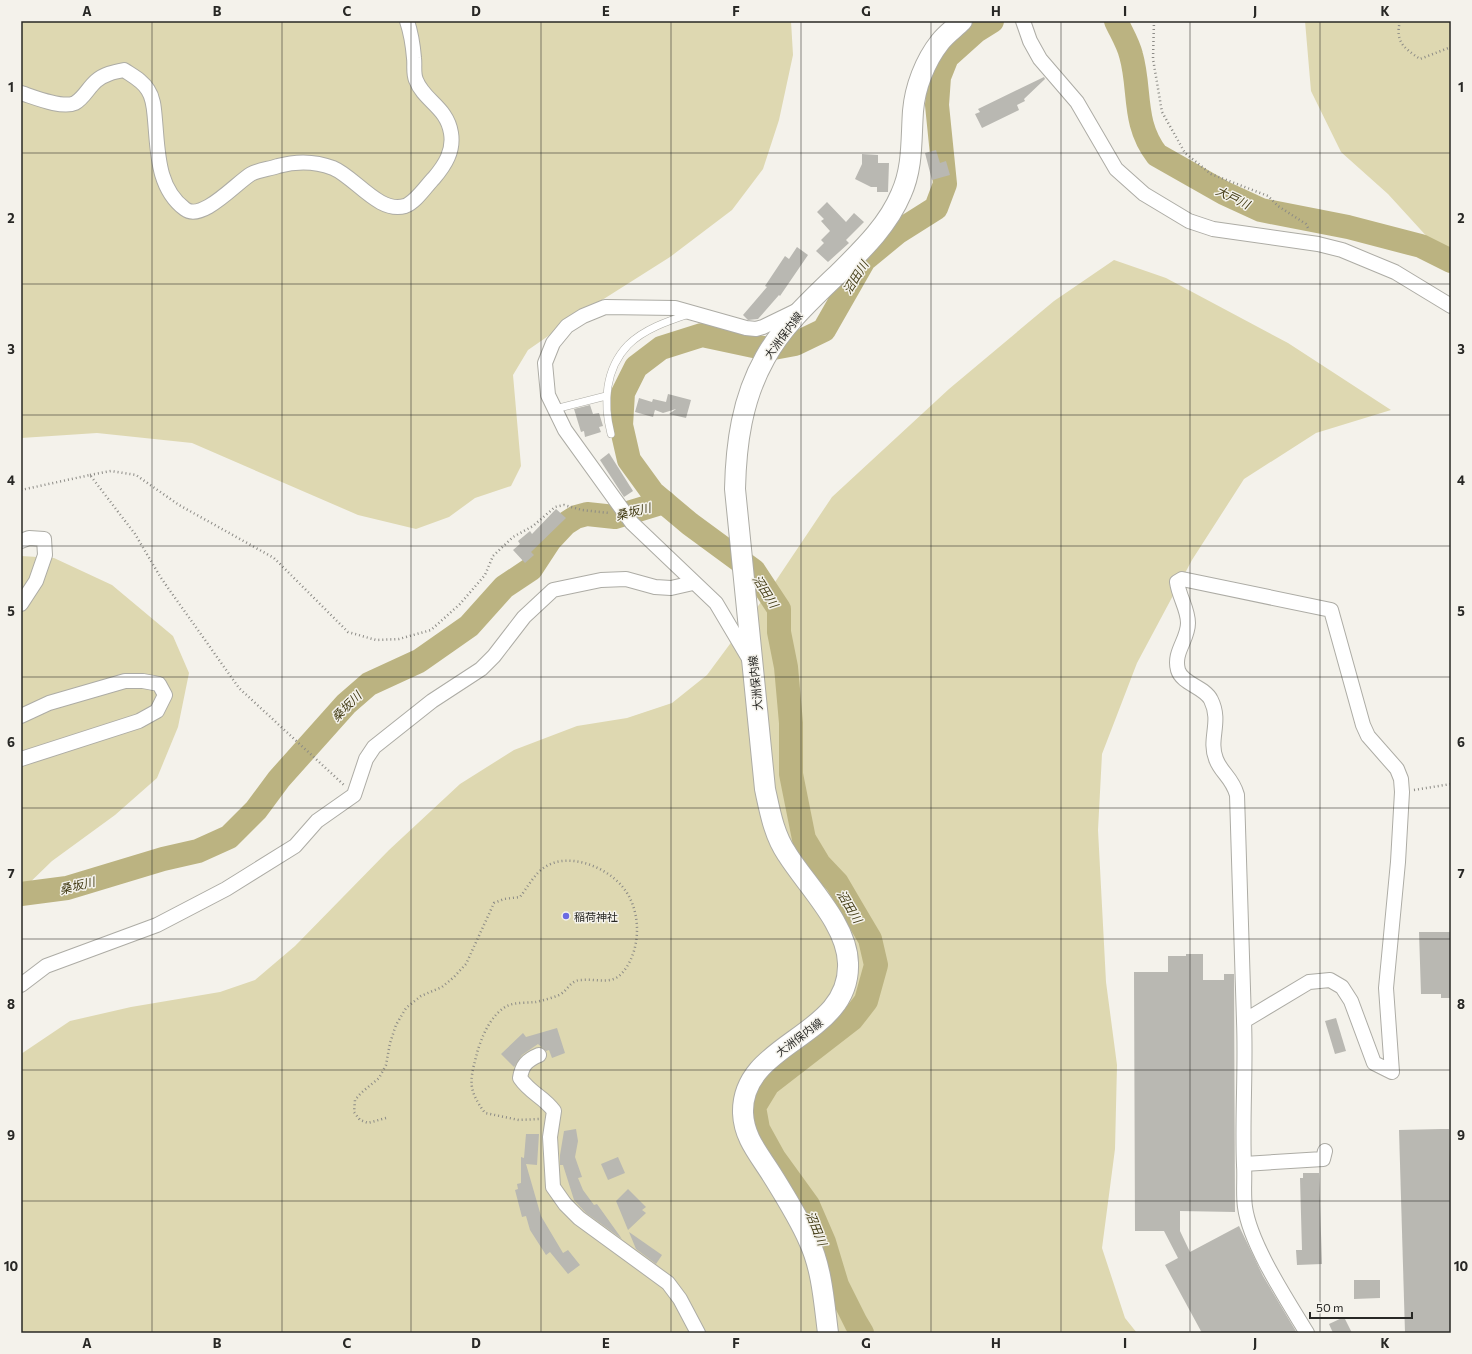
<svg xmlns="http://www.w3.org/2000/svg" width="1472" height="1354" font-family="Commissioner,'Noto Sans JP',sans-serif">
<rect width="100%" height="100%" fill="#f4f2eb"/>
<g fill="#ded8b1">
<polygon points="21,21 791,21 793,55 779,120 763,169 732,210 670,257 580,314 528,350 513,375 521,466 511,486 475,498 449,517 416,529 358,515 192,443 97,433 21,438"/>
<polygon points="1305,21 1451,21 1451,258 1441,252 1388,194 1341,152 1311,91"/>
<polygon points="1114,260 1166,278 1288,343 1391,410 1316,433 1244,479 1192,560 1137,663 1102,754 1098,830 1106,982 1117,1065 1115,1149 1102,1248 1125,1318 1137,1333 21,1333 21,1054 70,1021 131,1007 220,992 255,980 295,946 389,850 460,784 514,750 577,726 627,718 672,703 707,675 767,594 832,497 949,389 1054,301"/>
<polygon points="21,556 54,558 112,585 173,636 189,673 178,727 157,778 115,815 52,861 21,891"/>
</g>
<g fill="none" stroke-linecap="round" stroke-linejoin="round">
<g stroke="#bbb381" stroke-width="24">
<path d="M 1116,21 C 1121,32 1128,43 1131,55 C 1141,90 1132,123 1157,155 L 1224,193 L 1261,210 L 1348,227 L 1421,246 L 1451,261"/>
<polyline points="21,894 67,888 163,859 198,851 229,837 256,810 279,779 346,704 369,684 419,661 469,626 504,587 531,569 550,540 565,524 576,517 587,514 615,517 664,502"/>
<polyline points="862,1333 856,1323 837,1285 824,1242 808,1205 774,1158 758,1129 754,1107 768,1084 852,1019 866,1001 876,965 870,939 854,912 837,883 819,864 804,839 791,774 791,723 786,667 779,632 779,609 754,571 690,524 653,493 629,460 621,425 623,393 636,367 661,348 702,335 768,349 795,344 824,330 864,260 898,232 936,208 945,184 937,105 939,77 947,57 976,31 992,21"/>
</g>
</g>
<g fill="#b9b8b2">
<polygon points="1044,77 1045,79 1024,99 1025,101 1017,105 1019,110 982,128 975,114 980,112 978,109"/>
<polygon points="936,150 940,163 946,161 950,175 932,180 925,153"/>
<polygon points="862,154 878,155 878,163 889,163 888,192 877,192 877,187 871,187 855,179 862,164"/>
<polygon points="827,202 846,222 854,213 864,222 846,240 849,243 828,262 816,251 824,243 821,240 830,231 821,221 824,219 817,212"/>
<polygon points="797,247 808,255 780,296 779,295 758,319 748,320 743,315 767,287 765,286 785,256 789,259"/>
<polygon points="668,394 691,400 686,418 669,414 676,409 663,413 655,410 653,417 635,412 639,398 652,402 653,399 666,402"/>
<polygon points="590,405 593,414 599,413 603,426 599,427 601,432 585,437 584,431 581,432 574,409"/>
<polygon points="609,453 633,491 624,497 600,460"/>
<polygon points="556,509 566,518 531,552 534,555 525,563 513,550 520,544 518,541 530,531 532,534"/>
<polygon points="1419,932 1451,932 1451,998 1441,998 1441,994 1421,994"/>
<polygon points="1186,954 1203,954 1203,980 1224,980 1224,974 1234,974 1235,1212 1180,1211 1180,1231 1190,1252 1239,1226 1263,1276 1297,1333 1202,1333 1165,1265 1178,1258 1164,1231 1135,1231 1134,972 1168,972 1168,956 1186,956"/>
<polygon points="1336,1018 1346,1051 1335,1054 1325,1021"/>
<polygon points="557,1028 565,1053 552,1058 549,1050 546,1051 538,1044 522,1055 514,1067 501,1054 523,1033 526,1037"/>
<polygon points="576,1129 578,1141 575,1157 582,1177 578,1178 583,1190 594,1205 597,1204 622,1239 586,1213 574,1200 563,1165 560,1165 560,1155 564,1131"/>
<polygon points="1441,1129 1449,1129 1451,1206 1451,1333 1405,1333 1399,1130"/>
<polygon points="526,1134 539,1134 537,1165 526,1164 541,1216 563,1253 568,1250 580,1265 568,1274 550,1252 546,1255 530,1230 526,1216 522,1217 515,1190 518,1189 517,1184 521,1183 521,1157 524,1158"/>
<polygon points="618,1157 625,1173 608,1180 601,1164"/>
<polygon points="1303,1173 1319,1173 1322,1264 1297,1265 1296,1250 1302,1250 1300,1178 1303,1178"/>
<polygon points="628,1189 646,1207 642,1210 646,1213 628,1230 616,1201"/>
<polygon points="629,1232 662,1255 656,1264 636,1249"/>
<polygon points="1354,1280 1380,1280 1380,1298 1354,1299"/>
<polygon points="1344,1317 1352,1333 1333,1333 1329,1324"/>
</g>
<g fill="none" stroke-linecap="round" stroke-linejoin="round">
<g stroke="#adaca5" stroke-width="8">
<g id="lane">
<polyline points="555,409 606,396"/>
<path d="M 611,434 C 603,403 605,369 628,345 C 644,329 668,321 689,314"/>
</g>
</g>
<g stroke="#adaca5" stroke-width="16">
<g id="street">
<polyline points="1023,21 1030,41 1040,59 1077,102 1116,169 1144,194 1189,221 1213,229 1318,244 1342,250 1395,272 1451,306"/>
<path d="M 21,93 C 34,97 62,109 75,103 C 84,98 88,88 96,81 C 104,74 114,72 124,70 C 133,76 143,81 148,90 C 154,99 154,110 155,120 C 158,152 157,188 185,209 C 202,222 236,183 251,174 C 258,170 269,169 278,166 C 296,161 315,161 333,168 C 355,177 379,214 405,206 C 416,202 426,186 434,178 C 445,165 454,151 451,133 C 447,107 424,101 416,80 C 413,73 415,65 414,58 C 413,46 411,33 407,21"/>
<polyline points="21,541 29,538 44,539 45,555 36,581 21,604"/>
<polyline points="751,662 716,603 632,523 565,430 548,395 545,363 553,343 567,326 583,316 605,307 675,308 746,328 756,329 763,327 798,310"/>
<polyline points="21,716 49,703 125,681 143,681 159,684 165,695 157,711 139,721 21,759"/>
<polyline points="21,985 46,966 157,925 226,889 295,846 317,821 354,795 366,759 374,747 432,701 481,669 494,656 524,617 553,590 601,580 626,579 655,587 671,588 693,583"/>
<path d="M 1244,1021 L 1309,982 L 1330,980 L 1342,987 L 1351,1001 L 1374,1063 L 1392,1072 L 1386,988 L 1398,862 L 1402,792 L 1401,779 L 1397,769 L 1368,736 L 1363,725 L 1331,610 L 1182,579 L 1177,582 C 1179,597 1188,609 1188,623 C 1188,640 1173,652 1178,670 C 1182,684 1205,687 1211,700 C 1222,722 1208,739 1216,759 C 1221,773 1232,777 1237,795 L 1244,1021 C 1246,1069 1242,1117 1244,1165 C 1245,1179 1243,1193 1245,1207 C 1250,1244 1287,1300 1307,1333"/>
<path d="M 539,1055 C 527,1060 522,1065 520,1078 C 531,1094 543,1096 554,1111 L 550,1137 L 553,1187 L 565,1204 L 579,1218 L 668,1283 L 680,1299 L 698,1333"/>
<polyline points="1244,1164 1323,1159 1325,1151"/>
</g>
</g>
<g stroke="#adaca5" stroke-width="22">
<path id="secondary" d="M 828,1333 C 824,1302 822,1269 809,1241 C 799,1218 785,1196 772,1175 C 759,1154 744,1138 743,1113 C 741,1041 851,1038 848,963 C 847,924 807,886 787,854 C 774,835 770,812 765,789 L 735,489 C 736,444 742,399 765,358 C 783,325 813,298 840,272 C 863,249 888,225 901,194 C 913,168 911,140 913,111 C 915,87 925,61 940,42 C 946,34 955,28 962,21"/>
</g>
<g stroke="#8c8b86" stroke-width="2.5" stroke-dasharray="1 3" stroke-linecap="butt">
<polyline points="1154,21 1153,59 1162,112 1185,153 1211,174 1268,196 1278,206 1306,224 1309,230"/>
<path d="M 1400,21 C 1395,42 1404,48 1420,59 L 1451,47"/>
<polyline points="90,475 111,471 136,475 179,505 274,558 348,632 376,640 399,639 431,630 460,604 485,575 493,556 513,537 533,526 555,507 564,505 582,510 609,513"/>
<polyline points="21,490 90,475 135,534 161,578 239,688 344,785"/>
<polyline points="1414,790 1451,784"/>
<path d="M 386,1118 L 368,1123 L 360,1120 L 354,1112 L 355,1100 L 361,1093 L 379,1078 L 386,1065 L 390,1043 L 396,1025 L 406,1008 L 421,996 L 442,987 L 454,977 L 466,964 L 494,903 L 504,899 L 520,897 C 527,888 535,873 545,867 C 568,852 604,866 621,885 C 642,908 642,949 623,972 C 612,986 596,978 581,980 C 570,980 568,991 559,995 C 552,998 544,1000 536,1002 C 527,1003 515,1002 507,1006 C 490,1015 480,1040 476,1057 C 469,1083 469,1091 485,1113 L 519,1120 L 539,1119"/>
</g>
<use href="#lane" stroke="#fff" stroke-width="7"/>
<use href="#street" stroke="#fff" stroke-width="14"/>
<use href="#secondary" stroke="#fff" stroke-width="20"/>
</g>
<path fill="none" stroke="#282825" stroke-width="1" stroke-opacity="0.55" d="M 152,21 L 152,1333M 282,21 L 282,1333M 411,21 L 411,1333M 541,21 L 541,1333M 671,21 L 671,1333M 801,21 L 801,1333M 931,21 L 931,1333M 1061,21 L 1061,1333M 1190,21 L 1190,1333M 1320,21 L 1320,1333M 21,153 L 1451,153M 21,284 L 1451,284M 21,415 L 1451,415M 21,546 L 1451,546M 21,677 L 1451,677M 21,808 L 1451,808M 21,939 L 1451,939M 21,1070 L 1451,1070M 21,1201 L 1451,1201"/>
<circle fill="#6a6ae3" stroke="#f4f2eb" stroke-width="1.5" cx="566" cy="916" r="4"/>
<g text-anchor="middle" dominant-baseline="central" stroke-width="3" stroke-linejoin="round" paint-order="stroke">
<g font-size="11" fill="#282825" stroke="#f4f2eb">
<text transform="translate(783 335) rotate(-53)">大洲保内線</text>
<text transform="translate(755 683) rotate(-96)">大洲保内線</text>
<text transform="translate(799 1037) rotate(-37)">大洲保内線</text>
</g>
<g font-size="11" fill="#282825" stroke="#f4f2eb" text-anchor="start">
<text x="574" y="916">稲荷神社</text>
</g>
<g font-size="12" font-style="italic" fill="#423b14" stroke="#f4f2eb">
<text transform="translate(1233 197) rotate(26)">大戸川</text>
<text transform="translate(855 277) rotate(-58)">沼田川</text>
<text transform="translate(633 511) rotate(-14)">桑坂川</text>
<text transform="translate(766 591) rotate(58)">沼田川</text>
<text transform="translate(346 706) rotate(-45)">桑坂川</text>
<text transform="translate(77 885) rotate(-14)">桑坂川</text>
<text transform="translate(850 906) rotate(59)">沼田川</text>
<text transform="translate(817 1228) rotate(68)">沼田川</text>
</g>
</g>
<rect width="1472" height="1354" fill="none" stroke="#f4f2eb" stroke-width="44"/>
<path d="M1310 1312v6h102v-6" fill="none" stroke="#282825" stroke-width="2"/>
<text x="1316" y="1312" font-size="12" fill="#282825" stroke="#f4f2eb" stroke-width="3" paint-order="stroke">50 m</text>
<rect x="22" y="22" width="1428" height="1310" fill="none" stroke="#282825" stroke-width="1.5"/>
<g font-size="13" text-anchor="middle" font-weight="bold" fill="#282825">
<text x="87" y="16">A</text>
<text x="217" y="16">B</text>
<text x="347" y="16">C</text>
<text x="476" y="16">D</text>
<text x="606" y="16">E</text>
<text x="736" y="16">F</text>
<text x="866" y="16">G</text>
<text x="996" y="16">H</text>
<text x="1125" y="16">I</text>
<text x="1255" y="16">J</text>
<text x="1385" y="16">K</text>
<text x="11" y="92">1</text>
<text x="1461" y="92">1</text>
<text x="11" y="223">2</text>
<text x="1461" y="223">2</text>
<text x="11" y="354">3</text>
<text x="1461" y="354">3</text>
<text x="11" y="485">4</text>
<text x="1461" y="485">4</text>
<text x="11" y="616">5</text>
<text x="1461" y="616">5</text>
<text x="11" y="747">6</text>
<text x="1461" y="747">6</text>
<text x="11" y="878">7</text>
<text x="1461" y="878">7</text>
<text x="11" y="1009">8</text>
<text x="1461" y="1009">8</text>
<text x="11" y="1140">9</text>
<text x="1461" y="1140">9</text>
<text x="11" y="1271">10</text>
<text x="1461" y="1271">10</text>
<text x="87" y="1348">A</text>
<text x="217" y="1348">B</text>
<text x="347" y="1348">C</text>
<text x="476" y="1348">D</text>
<text x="606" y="1348">E</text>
<text x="736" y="1348">F</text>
<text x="866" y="1348">G</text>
<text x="996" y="1348">H</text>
<text x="1125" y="1348">I</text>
<text x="1255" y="1348">J</text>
<text x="1385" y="1348">K</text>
</g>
</svg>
